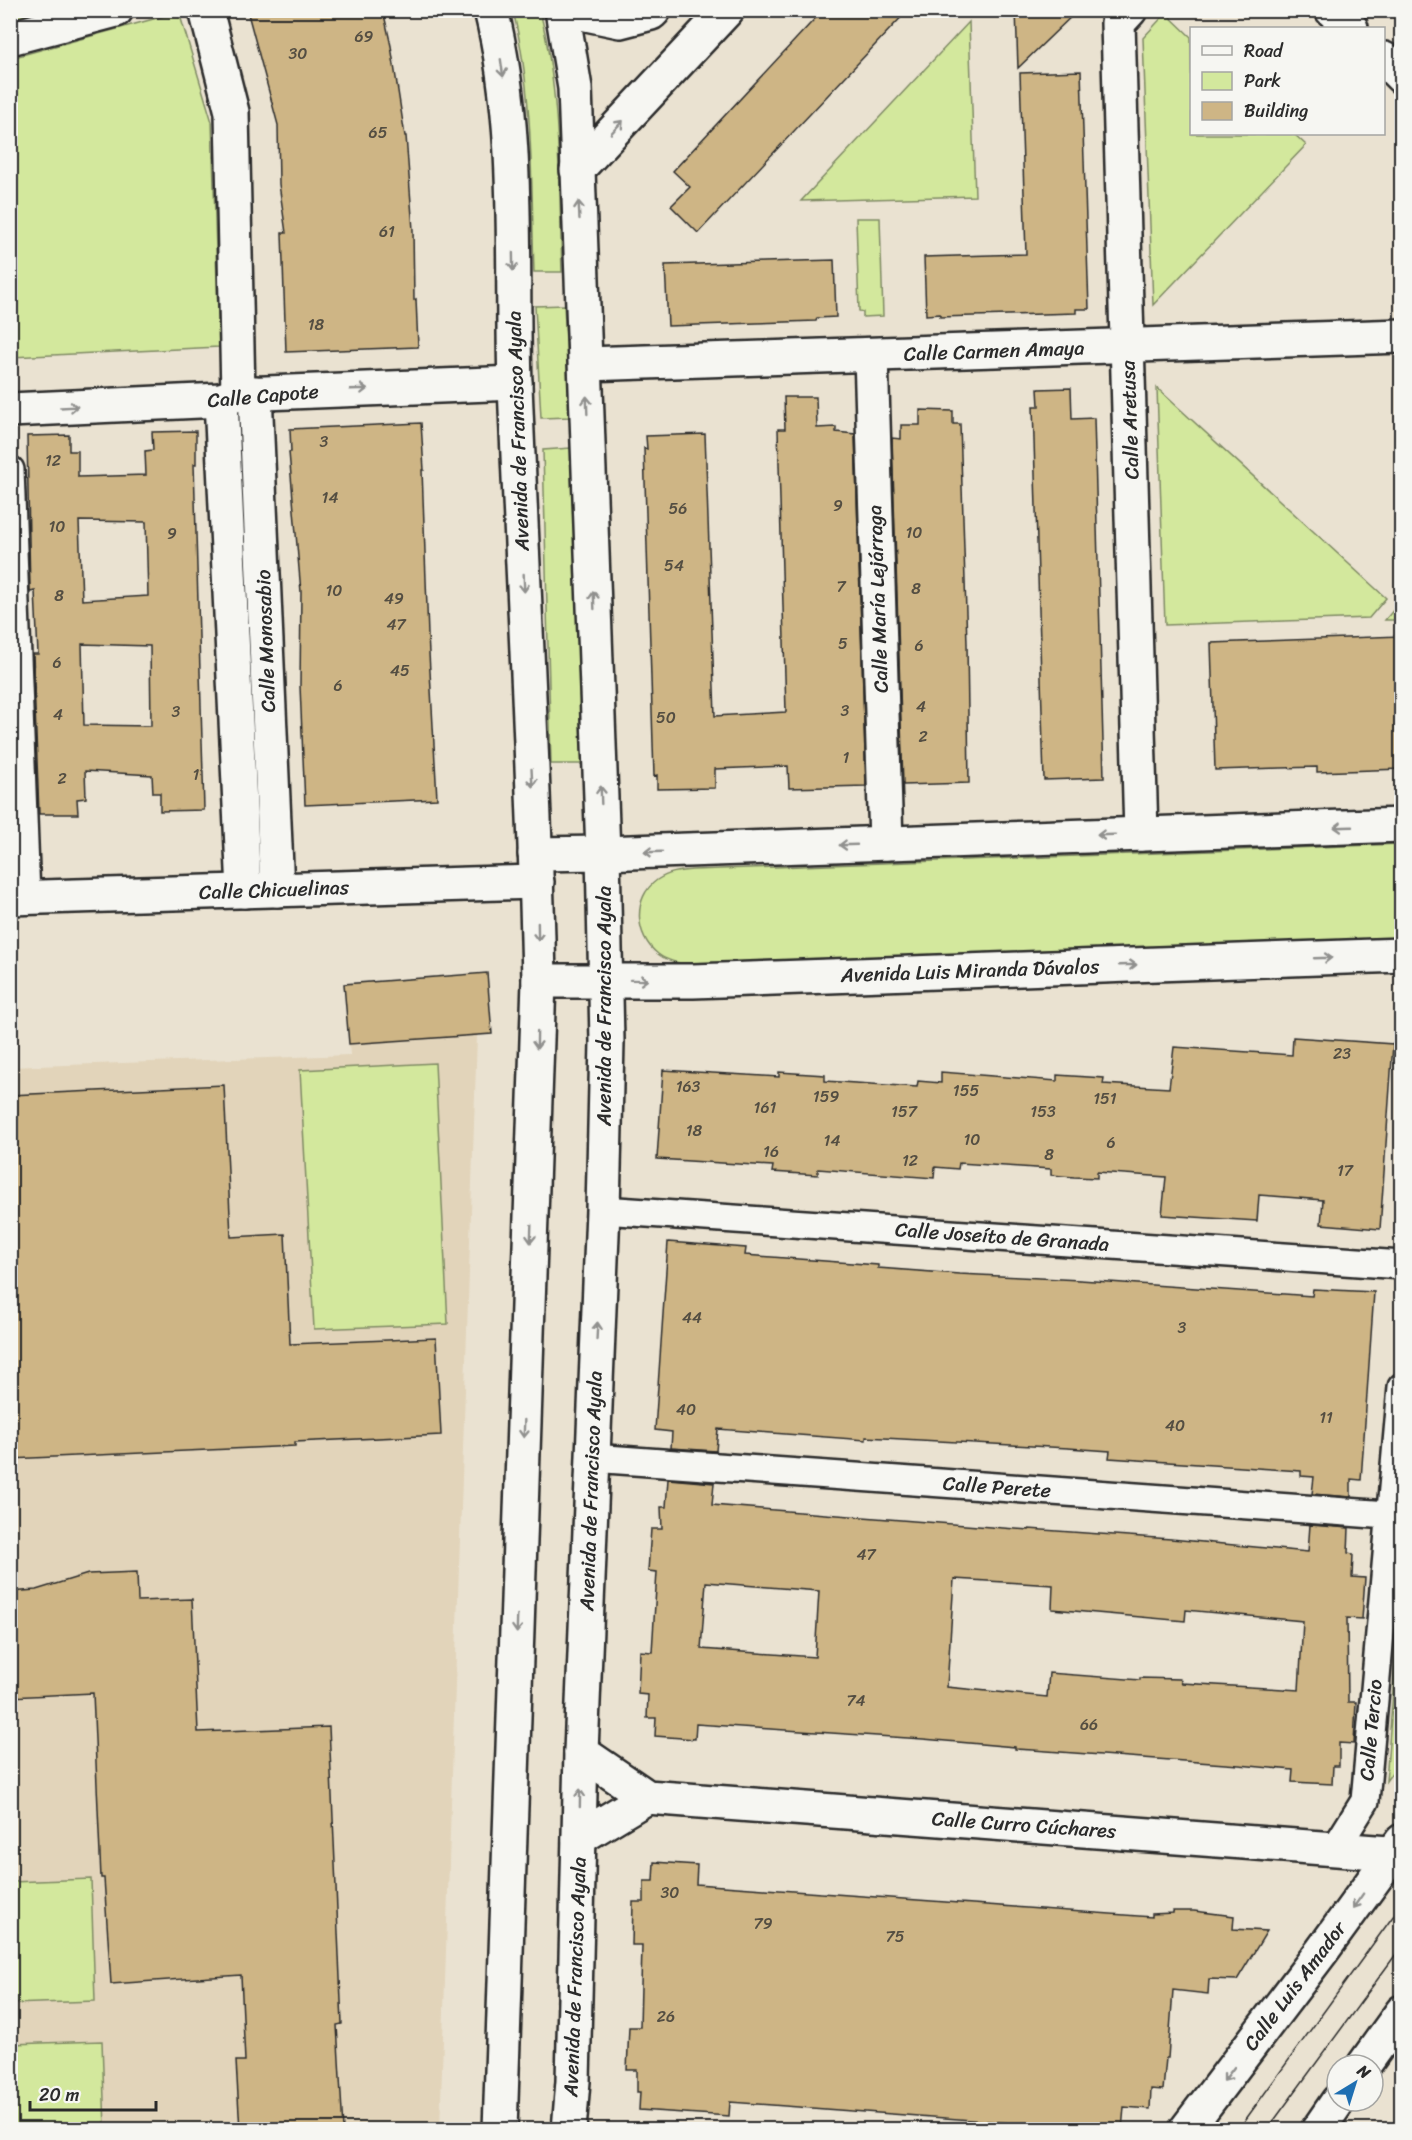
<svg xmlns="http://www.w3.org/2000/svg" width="1412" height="2140" font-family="Sriracha,sans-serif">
<rect width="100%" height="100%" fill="#eae2d1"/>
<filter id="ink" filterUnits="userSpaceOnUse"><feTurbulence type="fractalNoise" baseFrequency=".0167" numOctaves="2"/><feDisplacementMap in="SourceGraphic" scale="12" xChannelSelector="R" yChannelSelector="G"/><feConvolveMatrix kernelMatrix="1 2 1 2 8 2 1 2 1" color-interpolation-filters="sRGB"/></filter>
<g filter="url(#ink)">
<polygon fill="#e2d4ba" points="487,973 492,1033 477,1035 440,2129 11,2129 10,1067 350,1055 344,984"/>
<g fill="#d3e89d" stroke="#7f8a64" stroke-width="1.5">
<polygon points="11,11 60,11 11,24"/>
<path d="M 513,11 L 540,11 C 561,96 559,184 562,272 L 534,272 C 531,186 534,95 513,11 Z"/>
<polygon points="179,12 212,122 219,347 11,357 11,58"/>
<polygon points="1166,13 1191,37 1192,134 1294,134 1306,145 1153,305 1143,38"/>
<polygon points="969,22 975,196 801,201"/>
<polygon points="856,218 880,218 883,316 863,317 863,312 859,311"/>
<polygon points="564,305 570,417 541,418 535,306"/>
<polygon points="1157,388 1386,598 1369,618 1165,625"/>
<polygon points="571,448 582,764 551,764 543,450"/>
<polygon points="1401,601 1401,620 1385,620"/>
<path d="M 1401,844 L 1401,938 L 693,965 C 681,963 668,962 658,954 C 635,936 632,898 657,880 C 669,872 680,871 693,870 Z"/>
<polygon points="435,1063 448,1324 314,1329 300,1070"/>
<polygon points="1401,1588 1401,1760 1386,1781"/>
<polygon points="91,1879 95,2001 11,2004 11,1882"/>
<polygon points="102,2041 105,2129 11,2129 11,2044"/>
</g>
<g fill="#ceb585" stroke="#2b2b2b" stroke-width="1.5" fill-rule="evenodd">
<polygon points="247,10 383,10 391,46 405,136 406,136 413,230 414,300 416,299 418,347 286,352 282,233 286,233 279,184 278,125"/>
<polygon points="823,10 908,10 698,233 671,206 690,187 673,171"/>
<polygon points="1016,10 1078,10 1018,68"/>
<polygon points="1081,71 1089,309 1076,309 1076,313 940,317 940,314 926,315 924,257 1026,254 1020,73"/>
<polygon points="834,260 836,317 817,318 816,321 668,326 665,265"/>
<polygon points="1071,388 1072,419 1094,418 1104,778 1044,780 1033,406 1039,406 1038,389"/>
<polygon points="784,397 816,397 817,428 836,427 836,432 855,434 866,786 789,788 788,766 715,769 715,788 657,789 657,775 654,776 644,448 647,449 646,436 705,434 715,716 786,712 778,429 785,429"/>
<polygon points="920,410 953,411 953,424 960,424 967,644 969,783 903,785 892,438 901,439 901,425 920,425"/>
<polygon points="421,423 424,470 422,470 428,635 437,799 305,805 300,686 301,592 289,452 291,452 290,429"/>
<path d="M 196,431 L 196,464 L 194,464 L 204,810 L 160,811 L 160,793 L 153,793 L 152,775 L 85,771 L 86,798 L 77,799 L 78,814 L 39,814 L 33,654 L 38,654 L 35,591 L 30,592 L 27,436 L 69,435 L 69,451 L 78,451 L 78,477 L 146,475 L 145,451 L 153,450 L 152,432 ZM 79,521 L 146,522 L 148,596 L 82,600 ZM 82,644 L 150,646 L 151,726 L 84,725 Z"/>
<polygon points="1401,636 1401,769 1317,772 1317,767 1215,770 1211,643"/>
<polygon points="487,973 492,1034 349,1044 344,984"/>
<polygon points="1293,1037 1393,1044 1380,1229 1321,1224 1323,1200 1259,1195 1257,1221 1162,1215 1166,1177 1097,1172 1097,1178 1074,1177 1051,1175 1051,1169 959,1163 958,1169 935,1167 934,1178 818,1169 818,1175 772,1172 773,1166 657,1159 663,1070 779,1077 779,1072 825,1075 825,1081 917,1087 918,1081 941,1083 941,1072 1057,1081 1057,1075 1104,1078 1103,1084 1169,1088 1174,1047 1292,1055"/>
<polygon points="224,1085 231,1237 285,1234 290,1344 436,1338 441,1435 295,1442 295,1446 10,1459 10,1095"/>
<polygon points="668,1242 746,1248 745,1255 878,1265 878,1268 959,1274 1080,1280 1312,1296 1313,1289 1374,1292 1361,1480 1351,1479 1351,1497 1312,1494 1314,1477 1301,1476 1301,1471 1109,1458 1110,1451 1068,1448 866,1437 866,1440 718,1429 716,1451 671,1448 672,1432 655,1430"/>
<path d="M 668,1479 L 714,1483 L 712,1505 L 1029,1530 L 1029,1529 L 1171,1539 L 1308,1552 L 1310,1525 L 1349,1528 L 1348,1553 L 1353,1554 L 1352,1577 L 1365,1578 L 1362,1619 L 1347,1618 L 1348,1702 L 1356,1702 L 1354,1744 L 1339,1743 L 1339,1766 L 1333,1766 L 1332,1784 L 1292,1782 L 1293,1770 L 1239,1765 L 1033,1750 L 1015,1749 L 1015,1747 L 923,1739 L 696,1724 L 695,1739 L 655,1736 L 656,1718 L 647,1718 L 648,1695 L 638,1694 L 640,1651 L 652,1652 L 657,1572 L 648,1571 L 651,1529 L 662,1529 L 661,1507 L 666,1507 ZM 954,1579 L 1053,1585 L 1052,1609 L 1185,1621 L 1186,1610 L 1303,1621 L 1299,1690 L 1182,1683 L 1180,1679 L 1140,1678 L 1140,1680 L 1049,1673 L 1047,1697 L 947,1687 ZM 706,1582 L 819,1591 L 815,1657 L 701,1649 Z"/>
<polygon points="137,1572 138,1601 192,1599 198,1732 329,1727 342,2024 337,2025 343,2130 240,2130 236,2061 245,2061 241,1975 111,1984 104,1878 101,1878 93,1693 10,1697 10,1592 36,1590 88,1574"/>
<polygon points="654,1862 697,1865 696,1884 1152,1917 1152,1914 1173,1913 1173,1911 1194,1911 1234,1916 1233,1929 1267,1931 1237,1980 1209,1979 1208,1994 1173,1990 1168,2058 1166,2058 1163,2090 1151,2089 1150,2109 1124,2107 1122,2130 1080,2126 1080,2128 730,2102 729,2116 639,2110 640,2092 637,2092 637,2070 627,2070 629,2027 640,2027 642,1945 632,1945 633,1902 644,1902 644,1881 653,1881"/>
</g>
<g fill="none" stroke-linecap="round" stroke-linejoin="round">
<g stroke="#2b2b2b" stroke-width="32">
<g id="pedestrian">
<polyline points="10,470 26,897"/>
<polyline points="603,1210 1402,1265"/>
<polyline points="592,1458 1402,1516"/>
<polyline points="1335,1849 1365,1801 1402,1387"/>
</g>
</g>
<g stroke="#2b2b2b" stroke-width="38">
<g id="minor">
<polyline points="206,10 232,112 238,394"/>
<polyline points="1130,10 1118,23 1141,834"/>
<polyline points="10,38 116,10"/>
<polyline points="871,355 886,843"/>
<polyline points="586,364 1402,336"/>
<polyline points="255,393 277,890"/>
<polyline points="221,400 244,891"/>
<polyline points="10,410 221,400 238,394 515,383"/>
<polyline points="10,898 537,882"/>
</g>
</g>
<g stroke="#2b2b2b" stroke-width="38">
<g id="tertiary">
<polyline points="567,10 620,21 651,13 654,10"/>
<polyline points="1332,10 1351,28"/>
<polyline points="1384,59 1402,77"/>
<polyline points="577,170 727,10"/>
<polyline points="581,1752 647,1797 1402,1854"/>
<polyline points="579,1838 647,1797"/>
</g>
</g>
<g stroke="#2b2b2b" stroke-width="38">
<g id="secondary">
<polyline points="535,854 603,853 1402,825"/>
<polyline points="539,981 693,981 1402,955"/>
</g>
</g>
<g stroke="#2b2b2b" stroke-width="38">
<g id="primary">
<path d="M 491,10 C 521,130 511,262 515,385 C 523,584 535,782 539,981 L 500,2130"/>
<polyline points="562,10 575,88 603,853 607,1042 603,1210 581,1752 573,2081 569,2130"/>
<polyline points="1364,2065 1402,2012"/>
<polyline points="1186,2130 1322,1951 1402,1841"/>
<polyline points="1318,2130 1338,2101"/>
</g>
</g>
<use href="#pedestrian" stroke="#f6f6f2" stroke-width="27"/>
<use href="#minor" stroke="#f6f6f2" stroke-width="33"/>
<use href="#tertiary" stroke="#f6f6f2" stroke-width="33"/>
<use href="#secondary" stroke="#f6f6f2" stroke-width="33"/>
<use href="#primary" stroke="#f6f6f2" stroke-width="33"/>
<g stroke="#2b2b2b" stroke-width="1.5">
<polyline points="1238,2130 1402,1904"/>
<polyline points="1267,2130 1402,1946"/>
</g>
</g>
<defs><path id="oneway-shaft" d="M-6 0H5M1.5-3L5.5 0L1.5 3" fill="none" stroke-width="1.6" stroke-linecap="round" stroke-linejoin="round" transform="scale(1.5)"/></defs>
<g stroke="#90908e">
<use href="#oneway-shaft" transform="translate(502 68) rotate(82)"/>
<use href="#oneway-shaft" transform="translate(617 127) rotate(-47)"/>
<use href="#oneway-shaft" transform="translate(579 210) rotate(-93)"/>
<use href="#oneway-shaft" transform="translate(513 262) rotate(89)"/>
<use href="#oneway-shaft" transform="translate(359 389) rotate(-2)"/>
<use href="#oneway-shaft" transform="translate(587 405) rotate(-92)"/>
<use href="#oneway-shaft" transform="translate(69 407) rotate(-3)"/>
<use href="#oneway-shaft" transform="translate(524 583) rotate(88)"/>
<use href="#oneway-shaft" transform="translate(594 600) rotate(-92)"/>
<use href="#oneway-shaft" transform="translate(532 778) rotate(87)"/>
<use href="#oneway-shaft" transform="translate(601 795) rotate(-92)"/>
<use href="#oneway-shaft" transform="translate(1343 827) rotate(178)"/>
<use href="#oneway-shaft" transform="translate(1106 835) rotate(178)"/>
<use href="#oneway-shaft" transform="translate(848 845) rotate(178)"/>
<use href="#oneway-shaft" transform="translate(653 852) rotate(178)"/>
<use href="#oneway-shaft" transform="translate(538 932) rotate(89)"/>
<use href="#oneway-shaft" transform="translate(1323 958) rotate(-2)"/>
<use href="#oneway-shaft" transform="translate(1128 965) rotate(-2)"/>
<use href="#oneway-shaft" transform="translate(639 980) rotate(1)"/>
<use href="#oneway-shaft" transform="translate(537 1040) rotate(91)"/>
<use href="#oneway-shaft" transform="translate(531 1234) rotate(92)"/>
<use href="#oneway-shaft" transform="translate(597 1331) rotate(-87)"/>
<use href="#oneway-shaft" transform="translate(524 1429) rotate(92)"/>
<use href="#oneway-shaft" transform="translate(517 1624) rotate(92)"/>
<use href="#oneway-shaft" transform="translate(580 1798) rotate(-89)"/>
<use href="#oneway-shaft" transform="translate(1358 1901) rotate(125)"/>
<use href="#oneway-shaft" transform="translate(1229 2074) rotate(127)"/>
</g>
</g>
<g text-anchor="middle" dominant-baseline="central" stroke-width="4.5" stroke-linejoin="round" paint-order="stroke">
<g font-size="16" fill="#544e42">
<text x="364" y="36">69</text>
<text x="298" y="53">30</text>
<text x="378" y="132">65</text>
<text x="387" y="231">61</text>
<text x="316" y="324">18</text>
<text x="324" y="441">3</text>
<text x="53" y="460">12</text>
<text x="330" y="497">14</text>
<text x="838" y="505">9</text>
<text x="678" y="508">56</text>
<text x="57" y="526">10</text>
<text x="914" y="532">10</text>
<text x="172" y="533">9</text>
<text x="674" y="565">54</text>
<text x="841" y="586">7</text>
<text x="916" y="588">8</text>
<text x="334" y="590">10</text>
<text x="59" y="595">8</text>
<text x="394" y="598">49</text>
<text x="396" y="624">47</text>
<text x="843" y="643">5</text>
<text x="919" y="645">6</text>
<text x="57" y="662">6</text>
<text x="400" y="670">45</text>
<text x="338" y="685">6</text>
<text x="921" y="706">4</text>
<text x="845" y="710">3</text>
<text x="176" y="711">3</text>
<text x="58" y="714">4</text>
<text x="666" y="717">50</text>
<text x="923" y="736">2</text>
<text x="846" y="757">1</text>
<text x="196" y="774">1</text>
<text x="62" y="778">2</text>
<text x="1342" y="1053">23</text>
<text x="688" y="1086">163</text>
<text x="966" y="1090">155</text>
<text x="826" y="1096">159</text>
<text x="1105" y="1098">151</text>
<text x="765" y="1107">161</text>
<text x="904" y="1111">157</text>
<text x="1043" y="1111">153</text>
<text x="694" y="1130">18</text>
<text x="972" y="1139">10</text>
<text x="832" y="1140">14</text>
<text x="1111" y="1142">6</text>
<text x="771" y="1151">16</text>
<text x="1049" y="1154">8</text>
<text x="910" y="1160">12</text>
<text x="1345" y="1170">17</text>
<text x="692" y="1317">44</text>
<text x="1182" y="1327">3</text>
<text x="686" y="1409">40</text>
<text x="1326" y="1417">11</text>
<text x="1175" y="1425">40</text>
<text x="866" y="1554">47</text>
<text x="856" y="1700">74</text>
<text x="1089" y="1724">66</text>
<text x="670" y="1892">30</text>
<text x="763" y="1923">79</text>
<text x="895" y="1936">75</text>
<text x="666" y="2016">26</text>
</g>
<g font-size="20" fill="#2b2b2b" stroke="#f6f6f2">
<text transform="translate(994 351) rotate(-2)">Calle Carmen Amaya</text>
<text transform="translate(263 396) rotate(-5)">Calle Capote</text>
<text transform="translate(1130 420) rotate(-92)">Calle Aretusa</text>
<text transform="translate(518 431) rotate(-92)">Avenida de Francisco Ayala</text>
<text transform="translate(878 599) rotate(-92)">Calle María Lejárraga</text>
<text transform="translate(266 641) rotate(-92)">Calle Monosabio</text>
<text transform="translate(274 890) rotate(-2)">Calle Chicuelinas</text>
<text transform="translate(970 971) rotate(-2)">Avenida Luis Miranda Dávalos</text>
<text transform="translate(604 1006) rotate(-90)">Avenida de Francisco Ayala</text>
<text transform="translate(1002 1237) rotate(4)">Calle Joseíto de Granada</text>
<text transform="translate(997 1487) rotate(4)">Calle Perete</text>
<text transform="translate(591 1491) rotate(-88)">Avenida de Francisco Ayala</text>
<text transform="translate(1371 1730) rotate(-85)">Calle Tercio</text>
<text transform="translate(1024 1825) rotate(4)">Calle Curro Cúchares</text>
<text transform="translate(575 1977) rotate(-88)">Avenida de Francisco Ayala</text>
<text transform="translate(1295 1986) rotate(-53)">Calle Luis Amador</text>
</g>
</g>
<rect width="1412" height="2140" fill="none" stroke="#f6f6f2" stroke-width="36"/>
<rect x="18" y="18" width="1376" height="2104" fill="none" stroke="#2b2b2b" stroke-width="2" filter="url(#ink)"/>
<rect x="1190" y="27" width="195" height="108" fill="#f6f6f2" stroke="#a5a5a2" stroke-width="1.5"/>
<rect x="1202" y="46" width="30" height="9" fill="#f6f6f2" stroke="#a5a5a2" stroke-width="1.5"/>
<text x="1244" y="57" font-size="18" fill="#2b2b2b">Road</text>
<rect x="1202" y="72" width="30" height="18" fill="#d3e89d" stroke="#a5a5a2" stroke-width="1.5"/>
<text x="1244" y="87" font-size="18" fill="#2b2b2b">Park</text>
<rect x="1202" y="102" width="30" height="18" fill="#ceb585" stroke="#a5a5a2" stroke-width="1.5"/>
<text x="1244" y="117" font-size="18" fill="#2b2b2b">Building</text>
<g transform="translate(1355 2083) rotate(38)"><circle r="28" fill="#f6f6f2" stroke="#a5a5a2" stroke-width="1.5"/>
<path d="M0-4.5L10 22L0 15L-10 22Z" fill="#1f6fb2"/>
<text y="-9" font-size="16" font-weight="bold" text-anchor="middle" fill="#2b2b2b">N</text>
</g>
<path d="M30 2101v9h126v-9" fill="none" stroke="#2b2b2b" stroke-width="3"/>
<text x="39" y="2101" font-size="18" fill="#2b2b2b" stroke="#f6f6f2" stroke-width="4.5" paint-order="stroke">20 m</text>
</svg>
